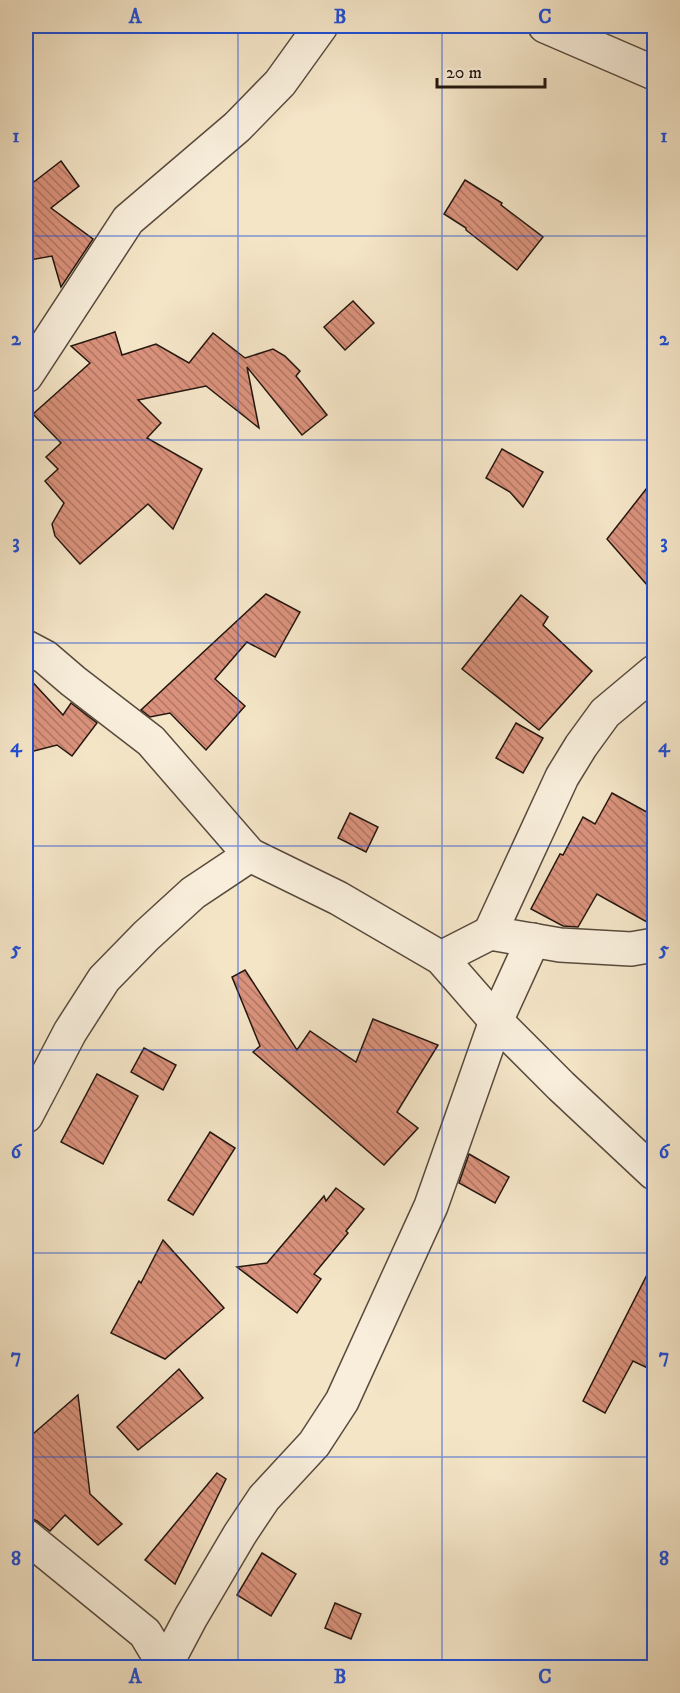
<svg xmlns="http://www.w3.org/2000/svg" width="680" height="1693" font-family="'IM FELL DW Pica',serif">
<defs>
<pattern id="building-back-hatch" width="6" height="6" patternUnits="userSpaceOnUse" patternTransform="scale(1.5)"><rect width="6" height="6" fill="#da927c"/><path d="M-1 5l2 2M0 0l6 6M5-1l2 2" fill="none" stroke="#b17664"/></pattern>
</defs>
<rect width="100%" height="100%" fill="#f4e5c7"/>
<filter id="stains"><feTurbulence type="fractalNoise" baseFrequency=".00333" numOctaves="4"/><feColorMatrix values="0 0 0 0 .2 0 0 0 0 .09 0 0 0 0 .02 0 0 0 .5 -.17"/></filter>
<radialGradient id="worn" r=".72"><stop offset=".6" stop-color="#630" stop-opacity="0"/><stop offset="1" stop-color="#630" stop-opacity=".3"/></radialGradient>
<g fill="url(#building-back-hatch)" stroke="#24160f" stroke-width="1.5">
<polygon points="61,161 79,186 51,208 93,239 61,287 52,256 30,260 26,245 26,188"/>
<polygon points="465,180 502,203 501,205 543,237 517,270 466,230 466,228 444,214"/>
<polygon points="353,301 374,323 345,350 324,327"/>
<polygon points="115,332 122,355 156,344 189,363 213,333 245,358 273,349 285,356 300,371 296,376 327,415 302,435 247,367 259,428 206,386 138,400 161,423 147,438 202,469 173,529 148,504 80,564 55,536 52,524 64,503 45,481 58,469 46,457 61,443 33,414 90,363 71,346"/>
<polygon points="502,449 543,472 523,507 510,492 486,478"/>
<polygon points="654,479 654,593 607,539"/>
<polygon points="266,594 300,612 275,657 247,642 215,679 245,706 206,750 170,713 150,717 141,710"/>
<polygon points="521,595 548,617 543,625 592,671 539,730 462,669"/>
<polygon points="26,675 63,715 71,703 97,723 72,756 57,745 26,753"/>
<polygon points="516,723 543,738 523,773 496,758"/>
<polygon points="612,793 654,816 654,926 597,894 578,927 563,926 531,909 560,854 563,855 583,817 595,824"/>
<polygon points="350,813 378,827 366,852 338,838"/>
<polygon points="245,970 297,1050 310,1031 356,1062 373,1019 438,1045 397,1112 418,1128 384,1165 253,1052 260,1046 232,977"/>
<polygon points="144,1048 176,1065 163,1090 131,1072"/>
<polygon points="97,1074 138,1096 103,1164 61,1142"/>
<polygon points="210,1132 235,1148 193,1215 168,1200"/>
<polygon points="469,1154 509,1177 495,1203 459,1183"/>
<polygon points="336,1188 364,1209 346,1231 348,1233 314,1274 321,1279 297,1313 237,1267 267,1263 324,1196 326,1201"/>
<polygon points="163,1240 224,1308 165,1359 111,1333 139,1281 141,1283"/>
<polygon points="654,1261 654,1371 633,1361 605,1413 583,1401"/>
<polygon points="179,1369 203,1398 138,1450 117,1427"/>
<polygon points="78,1395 90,1494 122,1524 98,1545 65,1515 50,1531 37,1521 30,1518 26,1518 26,1440"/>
<polygon points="217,1473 226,1479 175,1584 145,1560"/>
<polygon points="262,1553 296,1574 271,1616 237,1595"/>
<polygon points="335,1603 361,1614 351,1639 325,1628"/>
</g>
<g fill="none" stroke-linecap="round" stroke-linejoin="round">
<g stroke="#584a3d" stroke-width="36">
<g id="street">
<polyline points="545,26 654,73"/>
<polyline points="26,376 128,220 237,127 280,83 321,26"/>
<polyline points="26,647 45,657 73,681 151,741 250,855 338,898 441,958 496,1021 561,1086 654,1173"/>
<polyline points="490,933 562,777 581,746 605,713 654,672"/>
<polyline points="441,958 490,933 560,945 631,949 654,945"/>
<polyline points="26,1116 70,1032 104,979 146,936 193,893 250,855"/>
<polyline points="26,1536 145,1633 166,1668"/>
<polyline points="164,1668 191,1617 240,1534 264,1498 314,1444 342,1401 431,1206 496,1021 533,940"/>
</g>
</g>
<use href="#street" stroke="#f8eedb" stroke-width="33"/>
</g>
<path fill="none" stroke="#1d4ed8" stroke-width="1.5" stroke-opacity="0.55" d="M 238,26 L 238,1668M 442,26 L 442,1668M 26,236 L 654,236M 26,440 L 654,440M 26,643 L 654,643M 26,846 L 654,846M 26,1050 L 654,1050M 26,1253 L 654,1253M 26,1457 L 654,1457"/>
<rect width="680" height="1693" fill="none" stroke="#f4e5c7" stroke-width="66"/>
<path d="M437 78v9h108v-9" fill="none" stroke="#24160f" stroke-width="3"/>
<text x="446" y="78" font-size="18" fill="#24160f" stroke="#f8eedb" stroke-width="4.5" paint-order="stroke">20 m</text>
<rect x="33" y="33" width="614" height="1627" fill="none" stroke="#1d4ed8" stroke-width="2"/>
<g font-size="20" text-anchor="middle" font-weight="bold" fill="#1d4ed8">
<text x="135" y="23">A</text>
<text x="340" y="23">B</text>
<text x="545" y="23">C</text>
<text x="16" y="142">1</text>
<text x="664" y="142">1</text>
<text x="16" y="345">2</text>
<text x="664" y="345">2</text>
<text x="16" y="548">3</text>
<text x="664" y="548">3</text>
<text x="16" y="752">4</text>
<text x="664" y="752">4</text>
<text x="16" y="955">5</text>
<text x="664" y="955">5</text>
<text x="16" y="1158">6</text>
<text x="664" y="1158">6</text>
<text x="16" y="1362">7</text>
<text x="664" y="1362">7</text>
<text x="16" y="1565">8</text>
<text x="664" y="1565">8</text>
<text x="135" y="1683">A</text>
<text x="340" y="1683">B</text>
<text x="545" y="1683">C</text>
</g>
<rect width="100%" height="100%" filter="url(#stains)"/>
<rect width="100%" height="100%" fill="url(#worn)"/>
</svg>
